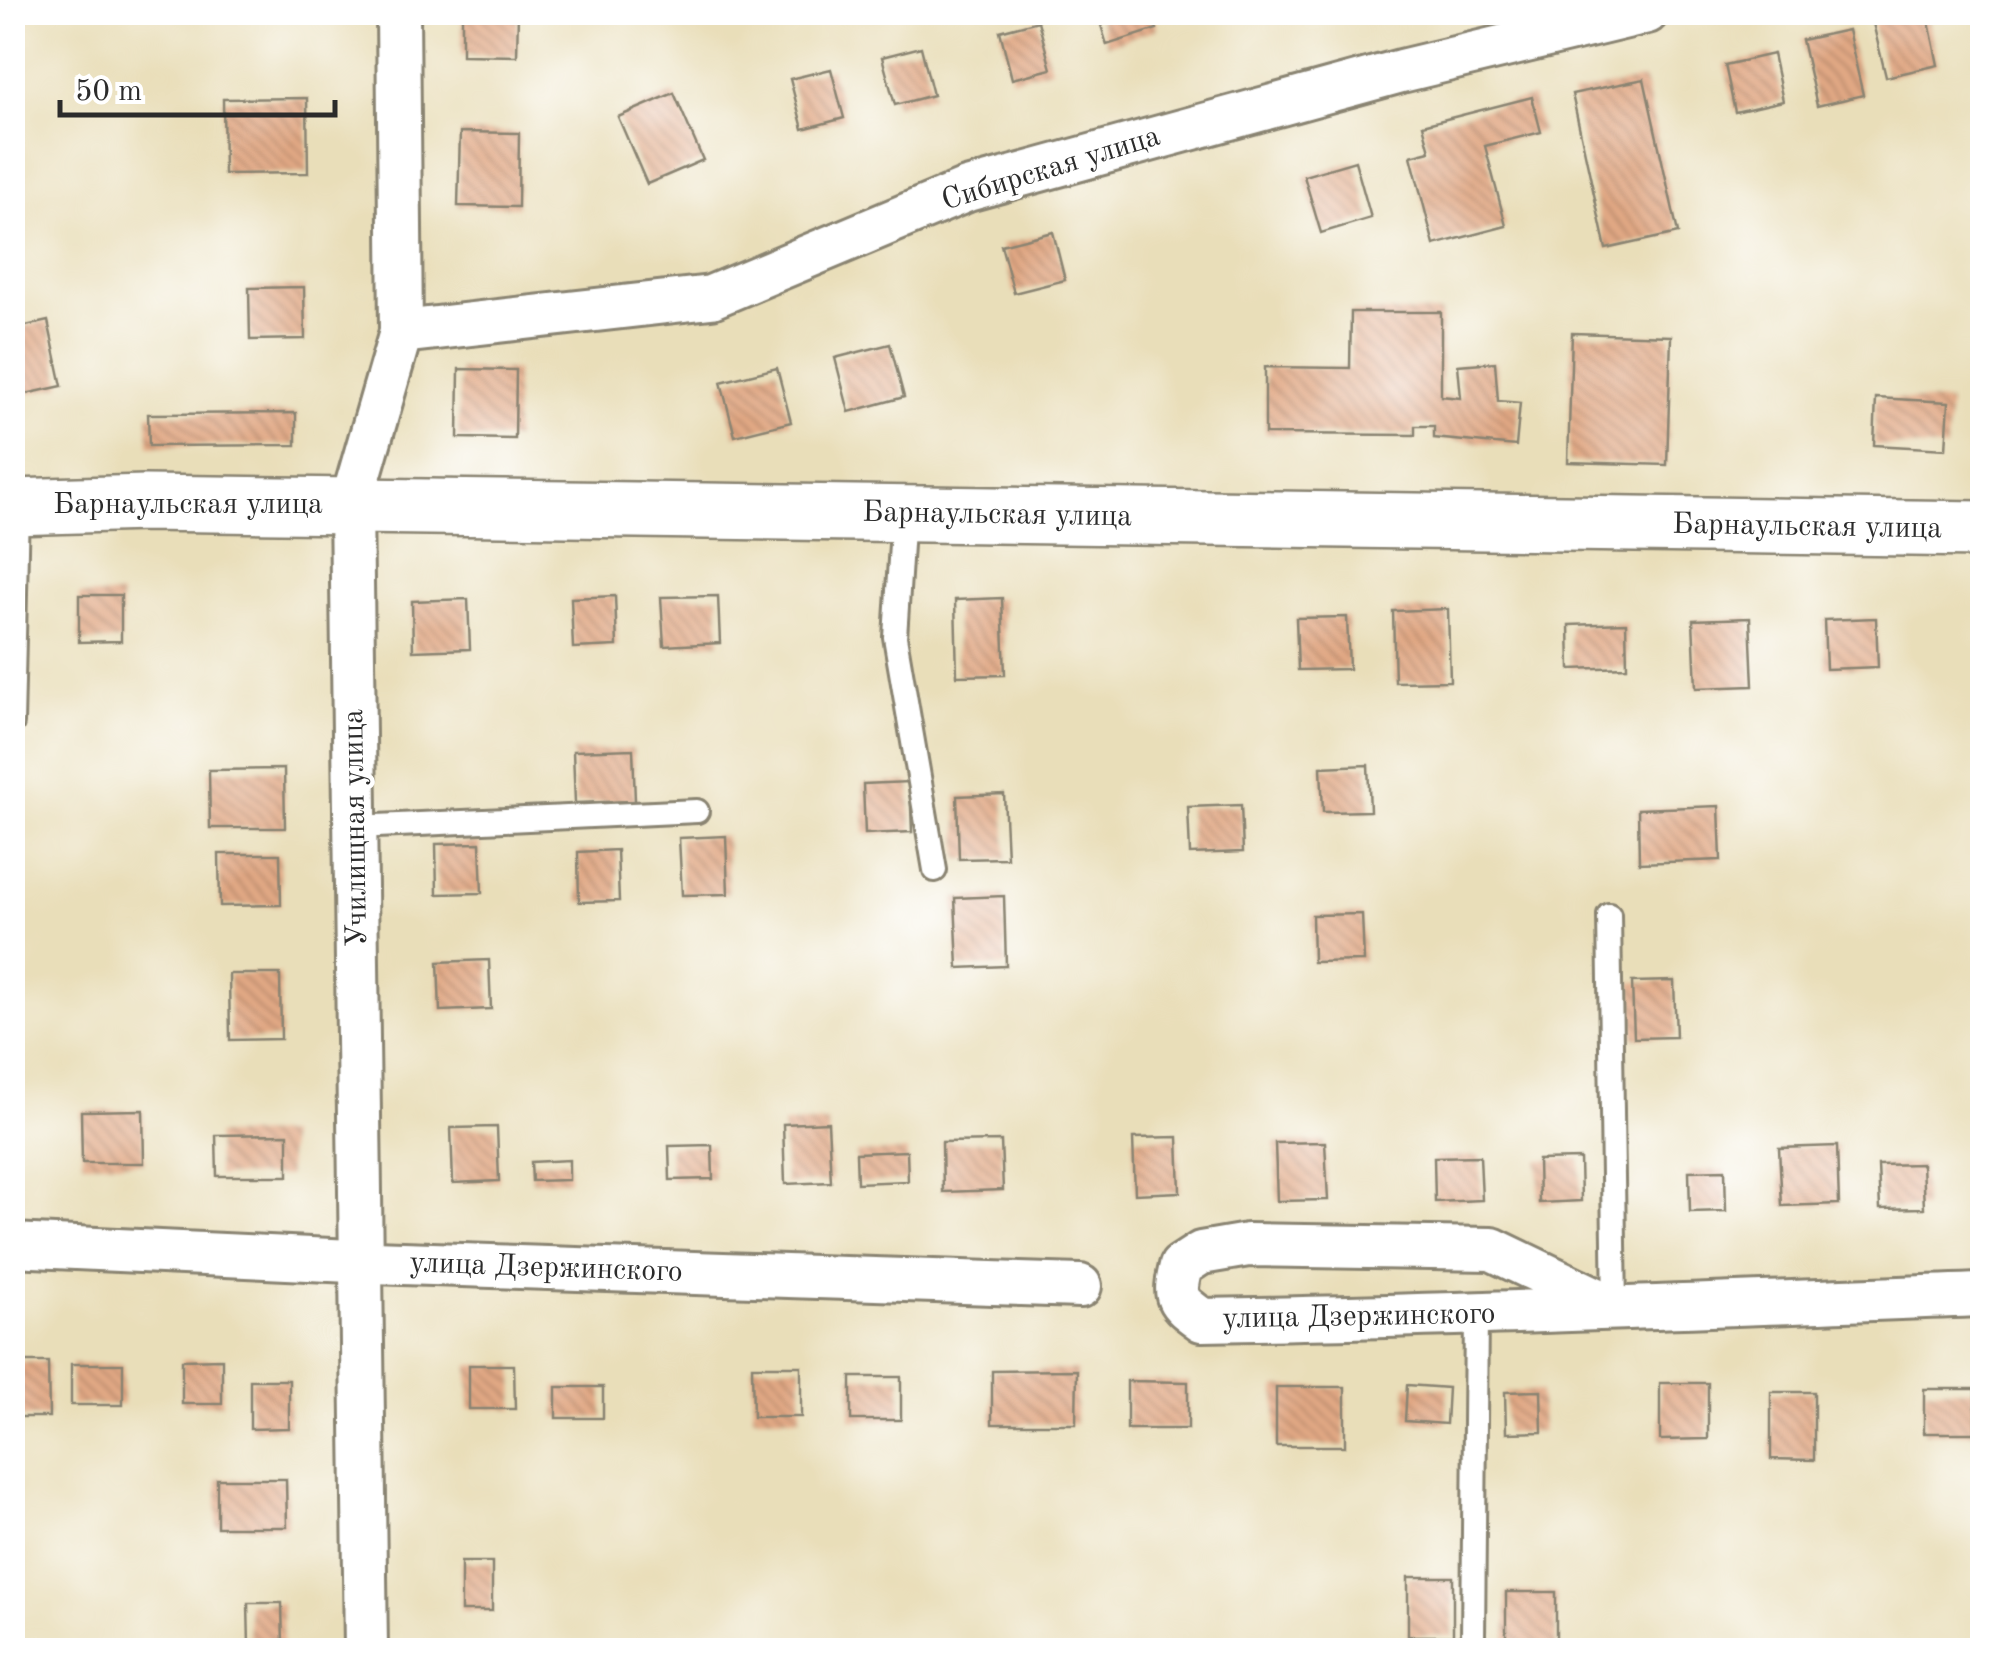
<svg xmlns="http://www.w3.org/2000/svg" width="1995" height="1663" font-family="'Old Standard TT',serif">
<defs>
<pattern id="building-back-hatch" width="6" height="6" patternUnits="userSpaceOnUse" patternTransform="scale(2.5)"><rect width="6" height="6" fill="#e1a884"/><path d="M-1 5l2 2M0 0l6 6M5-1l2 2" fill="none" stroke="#b7896c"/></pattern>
</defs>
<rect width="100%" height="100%" fill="#fff"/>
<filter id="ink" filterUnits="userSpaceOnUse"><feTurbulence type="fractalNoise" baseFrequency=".01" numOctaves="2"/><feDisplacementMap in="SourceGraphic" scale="20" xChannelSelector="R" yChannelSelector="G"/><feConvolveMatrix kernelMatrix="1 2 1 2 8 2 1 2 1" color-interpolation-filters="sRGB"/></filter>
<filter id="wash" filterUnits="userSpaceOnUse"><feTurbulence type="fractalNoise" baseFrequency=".0048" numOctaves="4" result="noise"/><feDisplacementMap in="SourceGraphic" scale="40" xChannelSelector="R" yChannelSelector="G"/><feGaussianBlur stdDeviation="2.25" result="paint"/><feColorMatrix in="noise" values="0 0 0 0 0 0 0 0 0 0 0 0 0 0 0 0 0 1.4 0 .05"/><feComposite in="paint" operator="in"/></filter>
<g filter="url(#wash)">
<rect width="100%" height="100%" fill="#e9deb9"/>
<g id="blocks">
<g fill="url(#building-back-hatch)">
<polygon points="462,12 518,12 517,56 462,55"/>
<polygon points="1097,12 1152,12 1157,29 1107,45"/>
<polygon points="1921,12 1927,12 1938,65 1886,77 1873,23"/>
<polygon points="1038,21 1051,69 1012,79 1000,31"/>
<polygon points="1848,30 1863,95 1817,106 1802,40"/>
<polygon points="921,47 933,95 895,105 882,57"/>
<polygon points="1773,54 1783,101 1735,112 1725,65"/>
<polygon points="831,69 844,118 803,129 790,79"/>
<polygon points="1644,79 1678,233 1606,249 1572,94"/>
<polygon points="674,93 703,160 647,184 618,117"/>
<polygon points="1532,97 1541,132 1485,146 1506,226 1434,245 1411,156 1430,151 1423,125"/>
<polygon points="307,98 308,173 224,174 223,99"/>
<polygon points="460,132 519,133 518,207 458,206"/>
<polygon points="1355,161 1371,218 1321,233 1304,176"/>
<polygon points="1053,232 1065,280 1014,293 1001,245"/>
<polygon points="304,287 305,339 250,340 249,288"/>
<polygon points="1351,312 1441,312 1441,396 1461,398 1458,365 1495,362 1498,401 1520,403 1516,446 1434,438 1434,426 1415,426 1415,435 1265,434 1265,367 1350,368"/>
<polygon points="48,321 62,386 12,397 12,329"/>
<polygon points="1572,333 1671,336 1667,465 1568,462"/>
<polygon points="890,344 904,397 849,412 835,358"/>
<polygon points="777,368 791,422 735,436 721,382"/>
<polygon points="459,369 516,370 515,439 458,438"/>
<polygon points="1876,398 1949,402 1946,449 1874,445"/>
<polygon points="296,413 296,445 149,446 148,414"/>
<polygon points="79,595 121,595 121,641 79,642"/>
<polygon points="615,596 617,646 573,648 571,598"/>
<polygon points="718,596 720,643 664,646 661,597"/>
<polygon points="1002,598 1005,675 957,676 955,600"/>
<polygon points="468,599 470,649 413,651 412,601"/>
<polygon points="1448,609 1450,681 1395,682 1393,611"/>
<polygon points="1347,617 1349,669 1298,670 1296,618"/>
<polygon points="1750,618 1753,686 1696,688 1693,620"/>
<polygon points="1876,618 1878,667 1826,669 1824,620"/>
<polygon points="1626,623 1627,667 1570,669 1569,625"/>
<polygon points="633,749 635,801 575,803 573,751"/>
<polygon points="1368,765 1370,811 1323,812 1321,767"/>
<polygon points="284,769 285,828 210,828 209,770"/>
<polygon points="910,782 912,832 865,834 863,784"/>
<polygon points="1004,794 1007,858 959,859 957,796"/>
<polygon points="1241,805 1243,852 1190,854 1188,807"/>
<polygon points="1719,806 1721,860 1639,863 1638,809"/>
<polygon points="726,836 728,894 682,895 679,838"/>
<polygon points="480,843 482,893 437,894 436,844"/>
<polygon points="617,850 619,901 579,902 578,852"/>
<polygon points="219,854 280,854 281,905 220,906"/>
<polygon points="1004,896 1006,966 958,968 955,898"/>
<polygon points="1362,914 1364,961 1313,962 1312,915"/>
<polygon points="489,960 491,1009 440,1011 438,962"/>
<polygon points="229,974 280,974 281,1039 230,1040"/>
<polygon points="1674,981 1676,1037 1634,1038 1632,982"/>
<polygon points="143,1110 144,1163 82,1163 81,1111"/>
<polygon points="828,1122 831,1182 785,1184 783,1124"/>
<polygon points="497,1127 499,1181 453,1183 451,1128"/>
<polygon points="288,1134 288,1176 217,1176 216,1135"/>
<polygon points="1178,1137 1180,1192 1135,1194 1133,1138"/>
<polygon points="1001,1141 1003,1190 943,1192 942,1142"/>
<polygon points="1325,1142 1328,1200 1277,1201 1275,1143"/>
<polygon points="712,1145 713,1179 670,1180 669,1146"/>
<polygon points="1837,1146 1839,1204 1782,1206 1779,1148"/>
<polygon points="907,1151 908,1181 857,1183 856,1153"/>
<polygon points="1480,1156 1482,1200 1435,1202 1434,1157"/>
<polygon points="1580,1159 1581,1201 1539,1203 1538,1160"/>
<polygon points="569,1160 569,1180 532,1181 531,1162"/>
<polygon points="1922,1164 1924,1208 1880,1209 1878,1165"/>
<polygon points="1725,1170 1726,1211 1690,1212 1689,1171"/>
<polygon points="222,1359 222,1404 182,1404 182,1360"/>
<polygon points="12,1362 48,1362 49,1417 12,1417"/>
<rect x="71" y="1364" width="52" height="41"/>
<polygon points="469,1365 514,1365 515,1409 469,1409"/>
<polygon points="752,1366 801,1366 801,1417 753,1417"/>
<polygon points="1077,1370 1076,1424 992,1424 992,1371"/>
<rect x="851" y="1377" width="50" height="43"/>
<polygon points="250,1380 289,1380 289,1428 250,1429"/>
<polygon points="1127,1381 1188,1382 1188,1429 1127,1429"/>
<polygon points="1660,1383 1708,1383 1708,1439 1660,1440"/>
<polygon points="1407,1385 1448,1388 1446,1424 1405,1421"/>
<rect x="556" y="1387" width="47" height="31"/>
<rect x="1276" y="1387" width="69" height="59"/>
<rect x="1924" y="1389" width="51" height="44"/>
<polygon points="1541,1391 1542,1432 1506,1433 1505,1392"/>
<polygon points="1771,1392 1814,1392 1814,1460 1771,1459"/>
<polygon points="217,1479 286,1479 287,1527 217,1527"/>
<rect x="461" y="1562" width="31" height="49"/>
<rect x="1408" y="1577" width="45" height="59"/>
<rect x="1506" y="1592" width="50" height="56"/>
<polygon points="248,1603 282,1603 283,1646 249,1646"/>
</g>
</g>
</g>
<g filter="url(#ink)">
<use href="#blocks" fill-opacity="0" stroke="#8a8472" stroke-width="2.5"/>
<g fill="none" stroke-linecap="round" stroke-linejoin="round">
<g stroke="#8a8472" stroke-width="28">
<g id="service">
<polyline points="903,513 895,637 935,870"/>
<polyline points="12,723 17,507"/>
<polyline points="356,827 697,811"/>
<polyline points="1609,915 1615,1308"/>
<polyline points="1473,1639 1476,1315"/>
</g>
</g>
<g stroke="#8a8472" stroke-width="48">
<g id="minor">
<polyline points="401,332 711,297 967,190 1401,71 1647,12"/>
<polyline points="12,1245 373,1262 1080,1286"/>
<path d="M 1615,1308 L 1492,1249 L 1248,1245 L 1201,1253 L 1181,1266 C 1173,1299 1176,1301 1202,1320 C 1462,1316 1722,1304 1982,1295"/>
<polyline points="366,1650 351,505 401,332 398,12"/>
</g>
</g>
<g stroke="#8a8472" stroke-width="60">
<polyline id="tertiary" points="12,507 145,503 1982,529"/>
</g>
<use href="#service" stroke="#fff" stroke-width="22"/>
<use href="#minor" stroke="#fff" stroke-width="42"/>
<use href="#tertiary" stroke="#fff" stroke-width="55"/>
</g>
</g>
<g text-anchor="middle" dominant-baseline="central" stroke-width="9" stroke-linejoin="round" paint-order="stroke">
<g font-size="30" fill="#2b2b2b" stroke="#fff">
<text transform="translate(1051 169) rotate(-17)">Сибирская улица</text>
<text x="188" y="505">Барнаульская улица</text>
<text transform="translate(997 515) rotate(1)">Барнаульская улица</text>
<text transform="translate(1807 527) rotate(1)">Барнаульская улица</text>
<text transform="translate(356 828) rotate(-91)">Училищная улица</text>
<text transform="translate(546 1268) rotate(2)">улица Дзержинского</text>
<text transform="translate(1359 1317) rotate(-1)">улица Дзержинского</text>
</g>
</g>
<rect width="1995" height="1663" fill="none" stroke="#fff" stroke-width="50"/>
<path d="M60 100v15h275v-15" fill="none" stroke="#2b2b2b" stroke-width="5"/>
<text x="75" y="100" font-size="30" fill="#2b2b2b" stroke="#ffffff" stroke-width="8" paint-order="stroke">50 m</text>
</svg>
